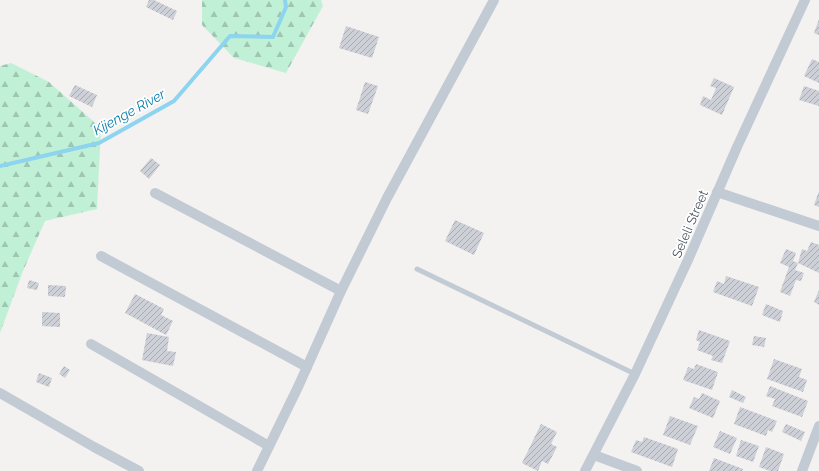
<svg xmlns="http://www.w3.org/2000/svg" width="819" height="471" font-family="Raleway,sans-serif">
<defs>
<pattern id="forest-firs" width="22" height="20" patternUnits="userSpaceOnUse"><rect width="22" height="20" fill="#c0f1d6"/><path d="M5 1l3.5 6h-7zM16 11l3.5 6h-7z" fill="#9ec6b1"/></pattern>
<pattern id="building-hatch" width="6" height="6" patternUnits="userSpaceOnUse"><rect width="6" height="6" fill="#cdd0d6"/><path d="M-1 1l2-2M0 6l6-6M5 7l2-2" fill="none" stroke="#a8abb1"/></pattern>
</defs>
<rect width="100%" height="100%" fill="#f4f1f1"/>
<g fill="url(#forest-firs)">
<polygon points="202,0 321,0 323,6 286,73 234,58 202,25"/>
<polygon points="11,63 49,82 101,128 97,209 45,221 23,271 0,333 0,66"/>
</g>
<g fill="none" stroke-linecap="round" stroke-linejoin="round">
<polyline stroke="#8cd4ef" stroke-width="4" points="0,166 99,143 174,101 230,36 273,37 286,7 285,0"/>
</g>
<g fill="url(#building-hatch)">
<polygon points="149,0 154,0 177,11 173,20 146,7"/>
<polygon points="819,19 819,35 814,33"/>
<polygon points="346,26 379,37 372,58 339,48"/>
<polygon points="812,59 819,62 819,83 804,76"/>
<polygon points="714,78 734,87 722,115 700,105 703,96 711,100 716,88 710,86"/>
<polygon points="365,82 378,86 368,114 356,110"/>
<polygon points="75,85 97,95 92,107 69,96"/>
<polygon points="804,86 819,91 819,106 799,100"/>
<polygon points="151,158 160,165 149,179 140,171"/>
<polygon points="819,191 819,207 814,205"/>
<polygon points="455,220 484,233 474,255 445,241"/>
<polygon points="811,242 819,245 819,273 798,263 802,249 807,251"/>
<polygon points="786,249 796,253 793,261 798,263 795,270 804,273 801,281 796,280 790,296 780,292 789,267 780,263"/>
<polygon points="726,276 759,287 752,306 713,292 717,281 724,284"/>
<polygon points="29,280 39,283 37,290 27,288"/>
<polygon points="48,285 66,286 65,297 48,296"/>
<polygon points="819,290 819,305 814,302"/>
<polygon points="135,294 164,309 161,315 173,321 166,335 125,313"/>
<polygon points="766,304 783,311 780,322 762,315"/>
<polygon points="42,312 60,313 60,327 42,326"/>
<polygon points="699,330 730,341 722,363 711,360 713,356 697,350 700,342 696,340"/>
<polygon points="147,333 169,337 167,351 176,352 173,366 142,360"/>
<polygon points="754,336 766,338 764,347 752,345"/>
<polygon points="774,359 802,369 799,377 807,380 803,392 767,379"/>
<polygon points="696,364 718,372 712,390 683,380 688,367 694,369"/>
<polygon points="64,366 70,370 65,378 59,374"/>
<polygon points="39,373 52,378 49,387 36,382"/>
<polygon points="770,386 808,401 802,417 772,406 775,399 766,396"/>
<polygon points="732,390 746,397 743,403 729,397"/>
<polygon points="702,393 720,401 713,418 689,408 694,397 699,399"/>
<polygon points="740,407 777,421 772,432 768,430 766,436 734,424"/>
<polygon points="670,416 698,426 690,445 663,435"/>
<polygon points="541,424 557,432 551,444 557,447 548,464 542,461 538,471 522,463"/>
<polygon points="786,424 805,432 801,441 782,432"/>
<polygon points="720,431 737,438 730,454 713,447"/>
<polygon points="644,437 678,449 672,467 631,452 636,440 642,442"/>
<polygon points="741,440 759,446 753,462 736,456"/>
<polygon points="766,447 784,454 778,471 770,471 759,467"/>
<polygon points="714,458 743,469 742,471 709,471"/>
</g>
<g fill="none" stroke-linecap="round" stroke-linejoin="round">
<polyline stroke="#c2cad3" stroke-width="5" points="417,269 635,374"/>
<g stroke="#c2cad3" stroke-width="10">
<polyline points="717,192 819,226"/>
<polyline points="155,193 341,291"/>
<polyline points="101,256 307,367"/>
<polyline points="91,344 269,446"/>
<polyline points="0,393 94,447 139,471"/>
<polyline points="594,455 637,471"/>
<polyline points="257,471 298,387 341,291 387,198 494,0"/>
<polyline points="585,471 635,374 688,260 737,147 805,0"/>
<polyline points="802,471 819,426"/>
</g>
</g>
<g text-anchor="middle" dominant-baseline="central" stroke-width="3.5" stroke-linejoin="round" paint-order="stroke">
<g font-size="13" fill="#48535f" stroke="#fff">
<text transform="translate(690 224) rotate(-67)">Seleli Street</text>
</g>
<g font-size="14" font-style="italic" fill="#097daa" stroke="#fff">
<text transform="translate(129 112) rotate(-29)">Kijenge River</text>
</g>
</g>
</svg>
